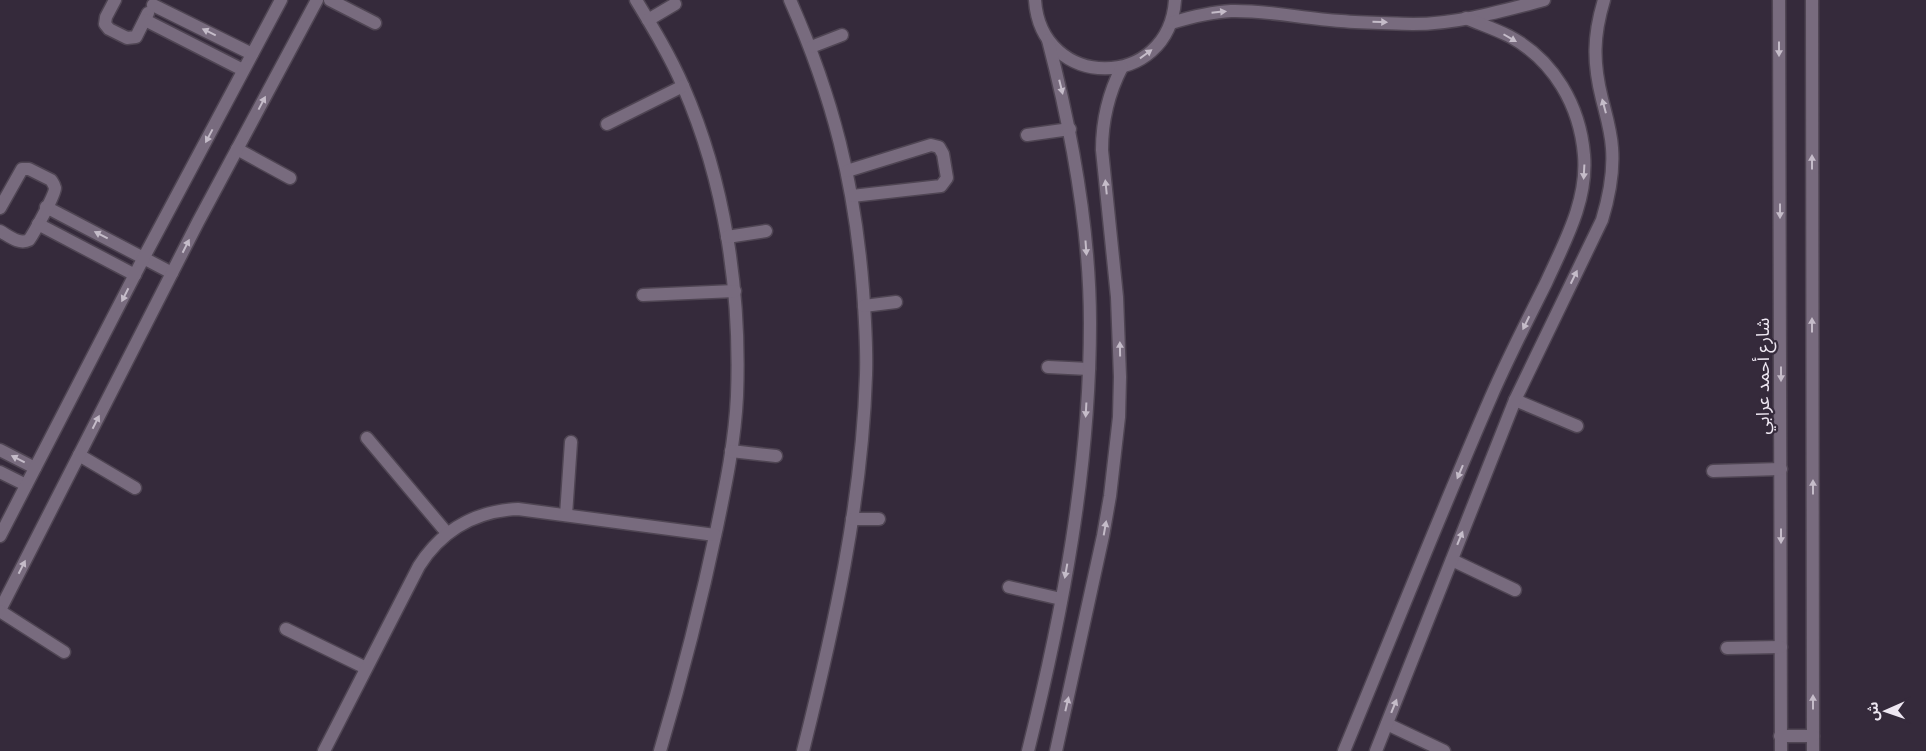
<svg xmlns="http://www.w3.org/2000/svg" width="1926" height="751" font-family="Figtree,'Noto Sans Arabic',sans-serif">
<rect width="100%" height="100%" fill="#352a3b"/>
<g fill="none" stroke-linecap="round" stroke-linejoin="round">
<g stroke="#4f4553" stroke-width="15">
<g id="minor">
<polyline points="115,0 106,17 105,24 109,29 127,38 136,37 148,13"/>
<polyline points="330,0 375,23"/>
<path d="M 636,0 C 653,28 670,56 683,86 C 725,182 741,291 737,396 C 735,440 726,484 717,527 C 701,603 682,677 660,751"/>
<path d="M 790,0 C 833,97 855,185 863,290 C 865,318 867,347 866,375 C 862,503 834,627 803,751"/>
<path d="M 1035,0 C 1041,91 1169,91 1175,0"/>
<polyline points="1779,0 1781,751"/>
<polyline points="1812,0 1813,751"/>
<polyline points="153,5 252,54"/>
<polyline points="145,20 243,70"/>
<polyline points="648,20 675,4"/>
<path d="M 1171,23 C 1191,17 1210,12 1231,11 C 1268,10 1304,19 1341,21 C 1364,23 1389,23 1413,24 C 1457,24 1502,11 1544,0"/>
<polyline points="811,47 842,35"/>
<polyline points="607,124 683,86"/>
<polyline points="1027,135 1070,129"/>
<polyline points="237,149 290,178"/>
<polyline points="847,171 931,145 939,147 943,154 947,178 941,186 852,196"/>
<polyline points="46,207 172,273"/>
<path d="M 0,208 L 22,169 L 29,169 L 51,180 C 53,183 54,184 55,188 C 55,195 34,233 29,240 C 19,245 9,236 0,231"/>
<polyline points="38,224 135,275"/>
<polyline points="727,237 766,231"/>
<polyline points="643,295 735,291"/>
<polyline points="864,306 896,302"/>
<polyline points="1048,367 1089,369"/>
<polyline points="1515,400 1577,426"/>
<polyline points="367,438 447,533"/>
<polyline points="0,450 35,468"/>
<polyline points="731,451 776,456"/>
<polyline points="79,455 135,488"/>
<polyline points="1713,471 1781,469"/>
<polyline points="0,472 26,485"/>
<polyline points="566,515 571,442"/>
<polyline points="852,519 879,519"/>
<polyline points="0,536 144,257 281,0"/>
<polyline points="1452,560 1515,590"/>
<polyline points="1009,587 1061,599"/>
<polyline points="0,610 198,222 317,0"/>
<polyline points="0,611 64,652"/>
<polyline points="286,629 366,668"/>
<polyline points="1727,648 1781,647"/>
<polyline points="1387,724 1444,751"/>
<polyline points="1780,736 1813,736"/>
<path d="M 324,751 L 419,566 C 442,530 475,511 518,509 L 715,535"/>
<path d="M 1028,751 C 1063,611 1090,468 1090,323 C 1090,227 1072,132 1048,40"/>
<path d="M 1056,751 L 1103,536 L 1110,496 L 1119,417 L 1120,377 L 1117,297 L 1102,150 C 1102,120 1108,94 1122,67"/>
<path d="M 1344,751 C 1393,633 1440,514 1491,397 C 1508,358 1527,321 1546,283 C 1564,243 1588,201 1584,155 C 1580,106 1554,60 1509,36 C 1495,29 1480,24 1466,18"/>
<path d="M 1376,751 L 1515,400 L 1602,220 C 1609,197 1614,173 1612,148 C 1611,131 1606,115 1602,99 C 1593,63 1593,36 1604,0"/>
</g>
</g>
<use href="#minor" stroke="#786b7e" stroke-width="12"/>
</g>
<defs><path id="oneway-solid" d="M-6-.8H1V-3.2L6.5 0L1 3.2V.8H-6Z" transform="scale(1.25)"/></defs>
<g fill="#c5bcc9">
<use href="#oneway-solid" transform="translate(1219 12) rotate(-6)"/>
<use href="#oneway-solid" transform="translate(1380 22) rotate(1)"/>
<use href="#oneway-solid" transform="translate(209 32) rotate(-154)"/>
<use href="#oneway-solid" transform="translate(1510 38) rotate(30)"/>
<use href="#oneway-solid" transform="translate(1779 49) rotate(90)"/>
<use href="#oneway-solid" transform="translate(1146 54) rotate(-36)"/>
<use href="#oneway-solid" transform="translate(1061 87) rotate(76)"/>
<use href="#oneway-solid" transform="translate(262 103) rotate(-62)"/>
<use href="#oneway-solid" transform="translate(1604 106) rotate(-105)"/>
<use href="#oneway-solid" transform="translate(209 136) rotate(118)"/>
<use href="#oneway-solid" transform="translate(1812 162) rotate(-90)"/>
<use href="#oneway-solid" transform="translate(1584 172) rotate(93)"/>
<use href="#oneway-solid" transform="translate(1106 187) rotate(-96)"/>
<use href="#oneway-solid" transform="translate(1780 211) rotate(90)"/>
<use href="#oneway-solid" transform="translate(101 235) rotate(-153)"/>
<use href="#oneway-solid" transform="translate(186 246) rotate(-63)"/>
<use href="#oneway-solid" transform="translate(1086 248) rotate(86)"/>
<use href="#oneway-solid" transform="translate(1574 277) rotate(-64)"/>
<use href="#oneway-solid" transform="translate(125 295) rotate(117)"/>
<use href="#oneway-solid" transform="translate(1526 323) rotate(116)"/>
<use href="#oneway-solid" transform="translate(1812 325) rotate(-90)"/>
<use href="#oneway-solid" transform="translate(1120 349) rotate(-91)"/>
<use href="#oneway-solid" transform="translate(1781 374) rotate(90)"/>
<use href="#oneway-solid" transform="translate(1086 410) rotate(93)"/>
<use href="#oneway-solid" transform="translate(96 422) rotate(-63)"/>
<use href="#oneway-solid" transform="translate(18 459) rotate(-153)"/>
<use href="#oneway-solid" transform="translate(1460 472) rotate(113)"/>
<use href="#oneway-solid" transform="translate(1813 487) rotate(-90)"/>
<use href="#oneway-solid" transform="translate(1105 528) rotate(-80)"/>
<use href="#oneway-solid" transform="translate(1781 536) rotate(90)"/>
<use href="#oneway-solid" transform="translate(1460 538) rotate(-68)"/>
<use href="#oneway-solid" transform="translate(22 567) rotate(-63)"/>
<use href="#oneway-solid" transform="translate(1066 571) rotate(100)"/>
<use href="#oneway-solid" transform="translate(1813 702) rotate(-90)"/>
<use href="#oneway-solid" transform="translate(1067 704) rotate(-77)"/>
<use href="#oneway-solid" transform="translate(1394 706) rotate(-68)"/>
</g>
<g text-anchor="middle" dominant-baseline="central" stroke-width="4.5" stroke-linejoin="round" paint-order="stroke">
<g font-size="18" fill="#eee7f2" stroke="#352a3b">
<text transform="translate(1763 376) rotate(-90)">شارع أحمد عرابي</text>
</g>
</g>
<g transform="translate(1886 711) rotate(268)" stroke="#352a3b" stroke-width="4" paint-order="stroke">
<path d="M0-4L9 19L0 12L-9 19Z" fill="#eee7f2"/>
<text y="-8" font-size="14" font-weight="bold" text-anchor="middle" fill="#eee7f2">ش</text>
</g>
</svg>
